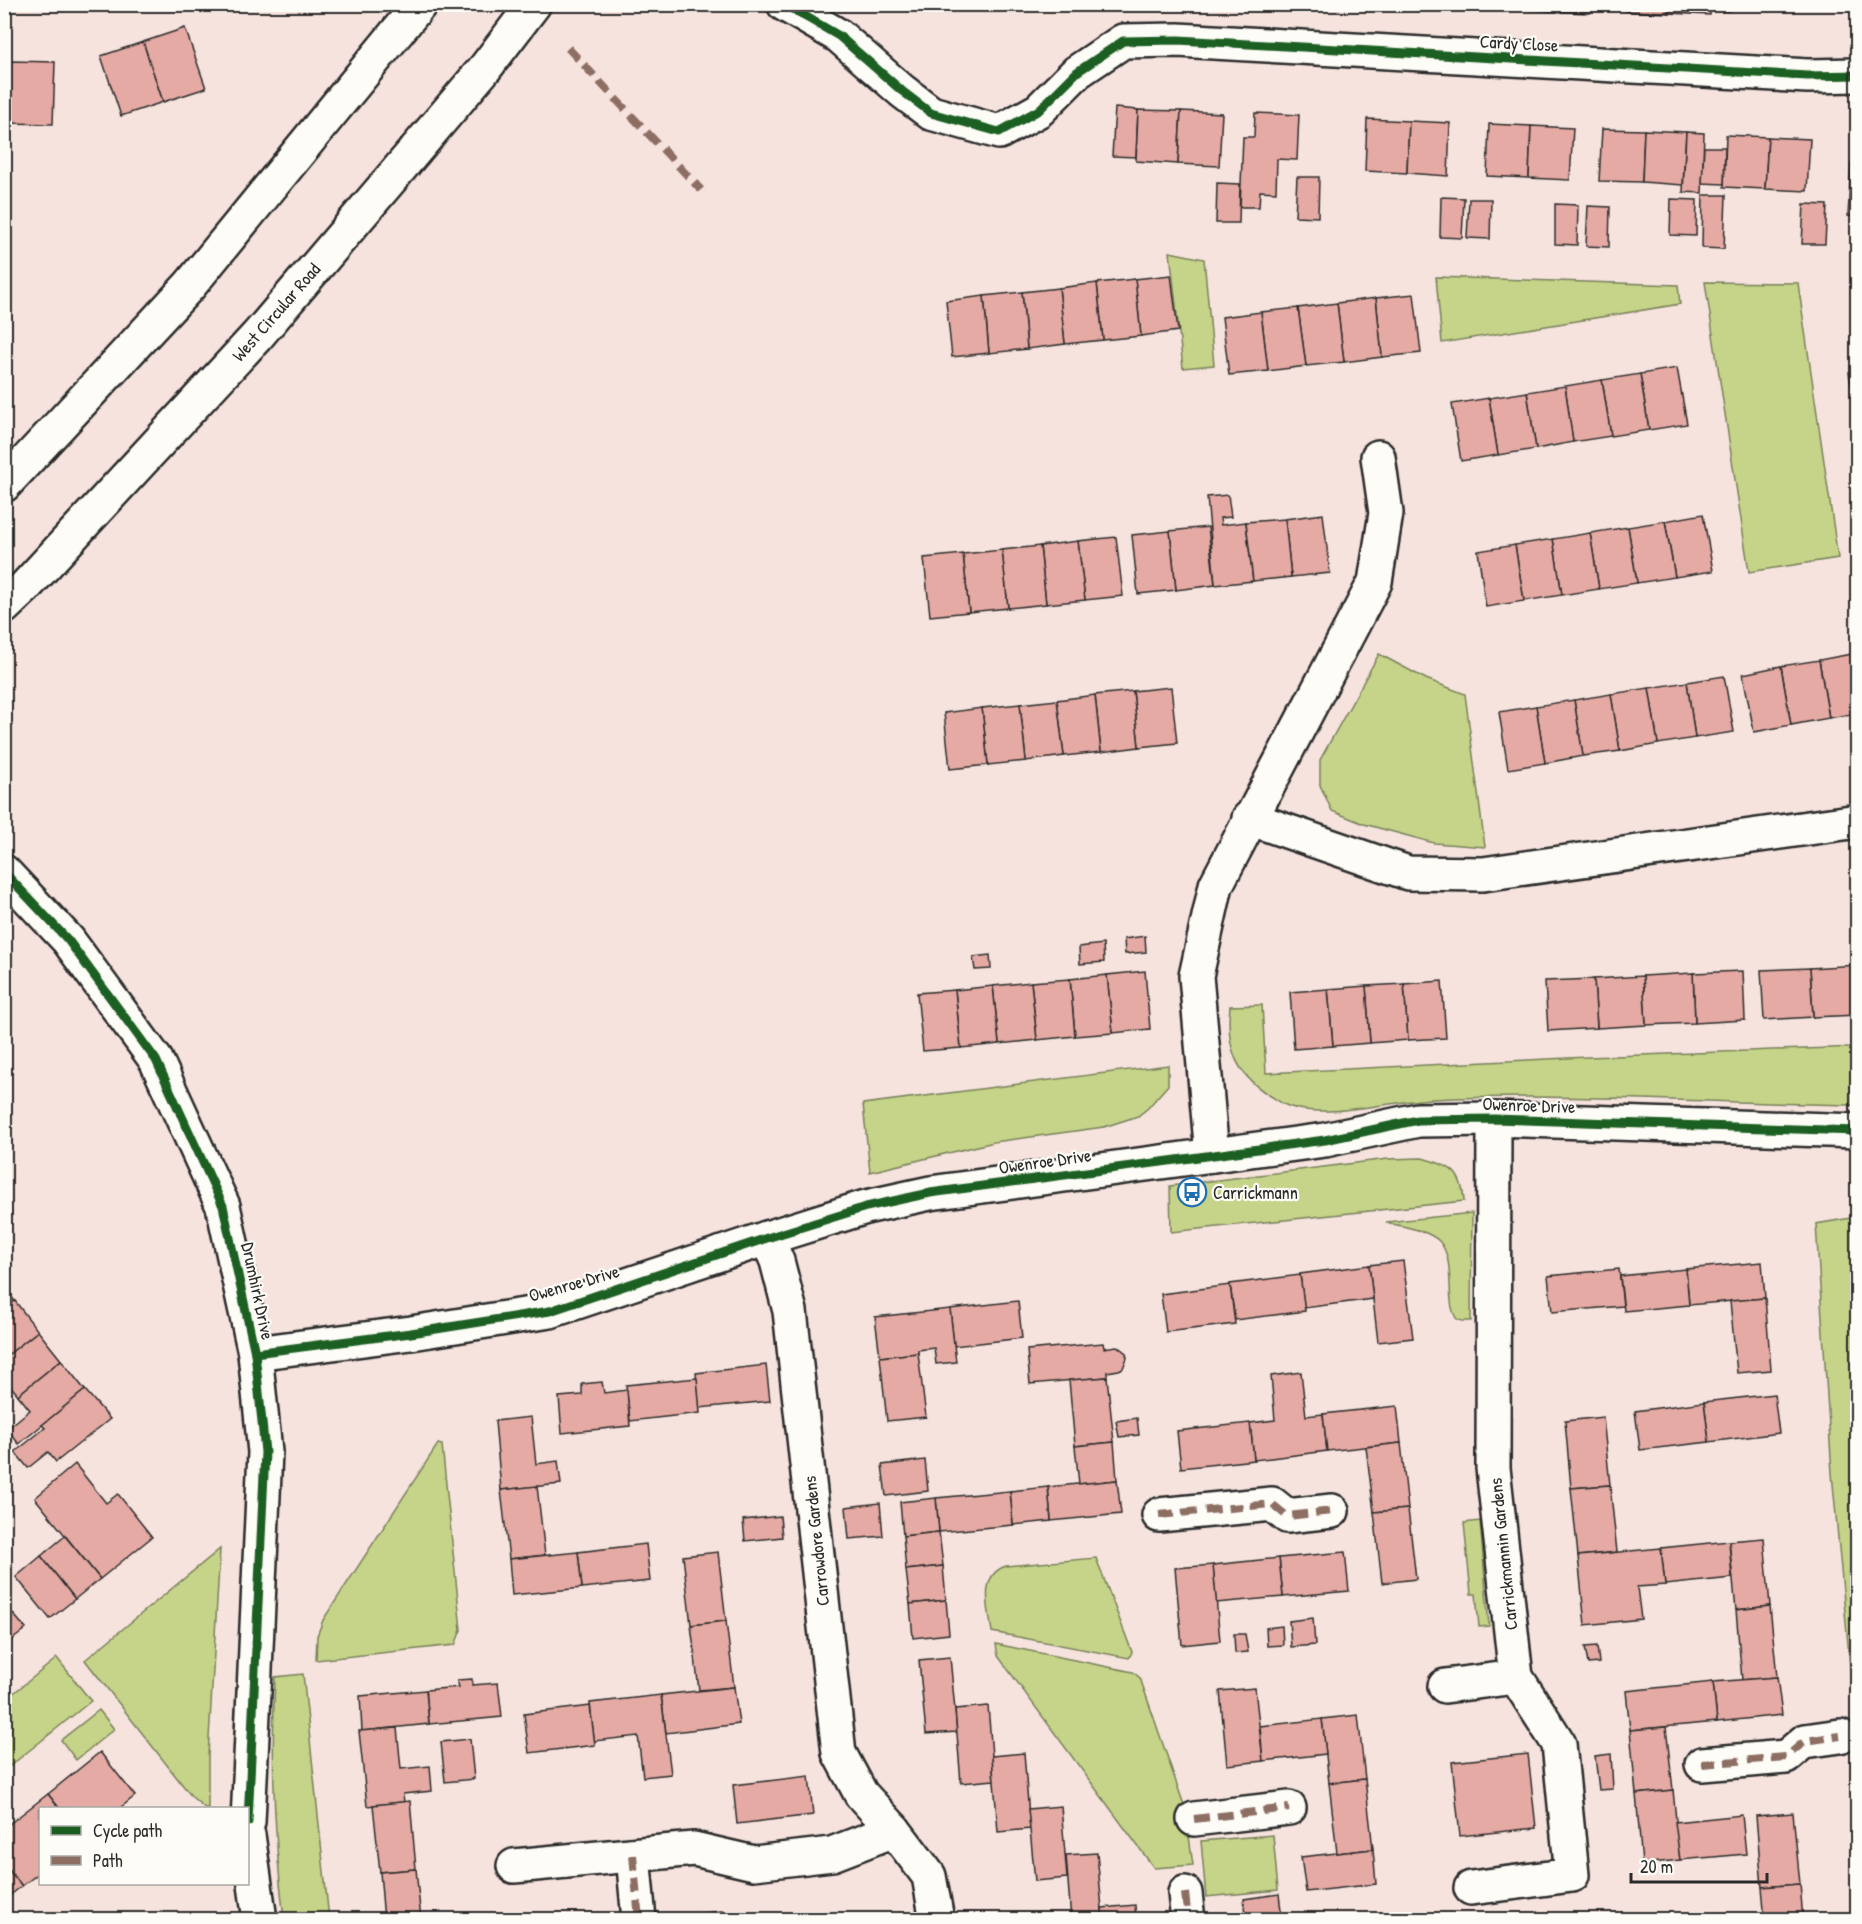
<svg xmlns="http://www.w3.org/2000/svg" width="1862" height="1924" font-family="'Patrick Hand',sans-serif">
<rect width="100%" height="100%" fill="#f6e3de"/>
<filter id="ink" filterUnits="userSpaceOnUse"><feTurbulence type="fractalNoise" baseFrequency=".0167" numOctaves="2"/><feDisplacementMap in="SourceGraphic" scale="12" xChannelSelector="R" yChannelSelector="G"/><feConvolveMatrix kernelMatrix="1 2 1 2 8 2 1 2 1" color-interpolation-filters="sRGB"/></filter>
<g filter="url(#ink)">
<g fill="#c5d488" stroke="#78805a" stroke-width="1.5">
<polygon points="1170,252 1204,259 1214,365 1183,368"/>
<polygon points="1436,277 1678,285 1680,304 1442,343"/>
<polygon points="1705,282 1798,283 1838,558 1749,572"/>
<polygon points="1379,654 1426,679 1465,694 1485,847 1434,843 1364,824 1332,811 1320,785 1320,760"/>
<path d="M 1262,1005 L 1266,1073 L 1588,1057 L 1857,1047 L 1857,1105 C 1716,1103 1574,1093 1432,1099 C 1392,1101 1324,1120 1288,1106 C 1281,1104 1275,1098 1269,1095 C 1234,1073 1226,1045 1230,1006 Z"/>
<polygon points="1168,1065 1168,1085 1148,1108 1138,1116 1104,1127 994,1142 870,1172 863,1104"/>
<path d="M 1422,1158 C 1450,1166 1462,1170 1464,1201 L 1171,1232 L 1170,1186 L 1388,1159 Z"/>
<path d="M 1472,1213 L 1471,1321 C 1467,1321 1461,1322 1457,1319 C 1444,1304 1457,1260 1439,1241 C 1426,1229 1402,1227 1386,1222 Z"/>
<polygon points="1857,1217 1858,1217 1857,1741 1832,1473 1816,1224"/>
<polygon points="438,1444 442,1445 461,1630 455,1645 316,1660 317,1636 323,1620"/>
<polygon points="1480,1521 1489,1626 1479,1627 1476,1594 1471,1594 1464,1523"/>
<polygon points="220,1549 208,1756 208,1808 205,1808 192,1797 85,1660"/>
<path d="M 1096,1558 L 1132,1652 L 1129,1658 L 992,1632 C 989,1610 978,1575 1006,1566 Z"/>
<polygon points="996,1644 1133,1672 1140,1678 1185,1808 1193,1865 1154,1868 998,1656"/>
<polygon points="57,1658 91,1701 5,1770 5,1700"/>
<path d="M 303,1674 L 329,1919 L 284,1919 C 274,1838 271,1758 275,1677 Z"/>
<polygon points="99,1710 114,1729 76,1760 61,1740"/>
<polygon points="1273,1835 1278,1890 1206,1897 1201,1841"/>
</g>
<g fill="#e5aaa3" stroke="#2b2b2b" stroke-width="1.5">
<polygon points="1507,4 1549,4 1548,11 1507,8"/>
<polygon points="1549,4 1591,4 1590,13 1548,11"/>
<polygon points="1626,4 1668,4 1668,13 1626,11"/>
<polygon points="1668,4 1710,4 1710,15 1668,13"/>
<polygon points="1710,4 1729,4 1729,11 1709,10"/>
<polygon points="1783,4 1835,4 1835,8 1783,6"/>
<polygon points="185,28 206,88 163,102 143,42"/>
<polygon points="143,42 163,102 121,116 101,56"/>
<polygon points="4,61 9,61 7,123 4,123"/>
<polygon points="9,61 55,62 53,124 7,123"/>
<polygon points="1115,108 1138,110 1136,157 1112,156"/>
<polygon points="1138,110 1181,111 1178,164 1136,161"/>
<polygon points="1181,111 1222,113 1219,166 1178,164"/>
<polygon points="1255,113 1299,115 1297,160 1277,159 1276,192 1260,191 1259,207 1240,207 1243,137 1254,137"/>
<polygon points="1367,119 1409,121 1407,173 1365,171"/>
<polygon points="1409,121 1450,123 1448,176 1407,173"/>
<polygon points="1489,124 1531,126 1529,178 1487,176"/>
<polygon points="1531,126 1573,128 1570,180 1529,178"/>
<polygon points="1602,129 1644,130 1642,182 1599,181"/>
<polygon points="1644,130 1686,132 1683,185 1642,182"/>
<polygon points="1686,132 1704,133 1702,193 1683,192"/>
<polygon points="1726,135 1768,137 1765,189 1724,187"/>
<polygon points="1768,137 1810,139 1807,191 1765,189"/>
<polygon points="1704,147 1725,147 1724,184 1702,183"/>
<polygon points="1851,164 1858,165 1858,217 1848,216"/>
<polygon points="1297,177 1319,177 1318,217 1295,216"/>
<polygon points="1217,183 1240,184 1239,223 1216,223"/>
<polygon points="1703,195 1726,195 1724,249 1702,248"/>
<polygon points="1441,197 1464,198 1462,238 1440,237"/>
<polygon points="1469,199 1491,199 1490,239 1467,238"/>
<polygon points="1671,199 1697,200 1696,236 1670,235"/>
<polygon points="1555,204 1578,205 1577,245 1555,244"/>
<polygon points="1804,204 1827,205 1825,244 1802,244"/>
<polygon points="1588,206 1610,207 1609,247 1586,246"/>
<polygon points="1171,275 1178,331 1141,336 1135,279"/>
<polygon points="1135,279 1141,336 1103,340 1097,283"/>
<polygon points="1097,283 1103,340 1065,344 1059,288"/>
<polygon points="1059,288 1065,344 1027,349 1022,292"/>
<polygon points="1022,292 1027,349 989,353 984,296"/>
<polygon points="1414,294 1421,353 1382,357 1376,298"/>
<polygon points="984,296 989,353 952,357 946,301"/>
<polygon points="1376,298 1382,357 1344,362 1337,303"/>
<polygon points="1337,303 1344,362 1306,366 1298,308"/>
<polygon points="1298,308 1306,366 1268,371 1261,312"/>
<polygon points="1261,312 1268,371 1229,375 1222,317"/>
<polygon points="1677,368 1687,424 1649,430 1640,374"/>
<polygon points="1858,370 1858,409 1855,410 1849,372"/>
<polygon points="1640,374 1649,430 1611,436 1602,380"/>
<polygon points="1602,380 1611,436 1573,442 1565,386"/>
<polygon points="1565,386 1573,442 1536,449 1527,392"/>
<polygon points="1527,392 1536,449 1498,455 1489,398"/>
<polygon points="1489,398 1498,455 1461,461 1452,404"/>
<polygon points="1228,495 1231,517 1220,518 1221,525 1246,522 1253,581 1215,585 1207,497"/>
<polygon points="1323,514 1330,573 1291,577 1285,519"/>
<polygon points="1703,514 1713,571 1675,577 1665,521"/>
<polygon points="1285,519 1291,577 1253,581 1246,522"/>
<polygon points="1665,521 1675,577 1637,583 1628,527"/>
<polygon points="1208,527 1215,585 1176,590 1170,531"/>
<polygon points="1628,527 1637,583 1599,589 1590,533"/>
<polygon points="1170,531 1176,590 1138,594 1132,535"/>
<polygon points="1590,533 1599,589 1562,595 1553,539"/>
<polygon points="1116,537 1123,596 1085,600 1078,541"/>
<polygon points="1553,539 1562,595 1524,601 1515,545"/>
<polygon points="1078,541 1085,600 1046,604 1040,546"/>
<polygon points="1515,545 1524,601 1486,607 1478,551"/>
<polygon points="1040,546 1046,604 1008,608 1002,550"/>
<polygon points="1002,550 1008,608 969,612 963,554"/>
<polygon points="963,554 969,612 930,616 924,558"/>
<polygon points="1857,653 1858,713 1829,718 1819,660"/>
<polygon points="1819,660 1829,718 1791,725 1781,666"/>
<polygon points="1781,666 1791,725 1754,732 1743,674"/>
<polygon points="1724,676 1734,732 1695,738 1687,682"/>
<polygon points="1687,682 1695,738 1658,744 1649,688"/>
<polygon points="1171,687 1177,743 1139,747 1133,691"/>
<polygon points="1649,688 1658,744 1620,751 1611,694"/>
<polygon points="1133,691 1139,747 1101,752 1095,695"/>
<polygon points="1611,694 1620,751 1583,756 1574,700"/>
<polygon points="1095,695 1101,752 1064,756 1057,700"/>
<polygon points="1057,700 1064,756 1026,761 1020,704"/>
<polygon points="1574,700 1583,756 1545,763 1536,706"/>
<polygon points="1020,704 1026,761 988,765 982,708"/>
<polygon points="1536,706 1545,763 1508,769 1499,712"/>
<polygon points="982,708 988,765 950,769 944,713"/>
<polygon points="1145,936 1146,952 1125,954 1124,939"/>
<polygon points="1103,944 1104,962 1080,964 1079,947"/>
<polygon points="990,955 991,969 975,970 973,957"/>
<polygon points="1858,965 1858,1015 1813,1017 1810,968"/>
<polygon points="1810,968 1813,1017 1764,1020 1761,970"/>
<polygon points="1145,971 1150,1029 1113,1033 1107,975"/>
<polygon points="1743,971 1745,1020 1695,1023 1693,973"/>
<polygon points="1693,973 1695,1023 1646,1025 1643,976"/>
<polygon points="1107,975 1113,1033 1075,1036 1070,979"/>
<polygon points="1643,976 1646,1025 1597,1028 1594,979"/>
<polygon points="1070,979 1075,1036 1037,1040 1031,982"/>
<polygon points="1594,979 1597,1028 1548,1031 1545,981"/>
<polygon points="1442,981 1446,1038 1408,1040 1404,984"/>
<polygon points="1031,982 1037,1040 999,1044 993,986"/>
<polygon points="1404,984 1408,1040 1370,1043 1366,986"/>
<polygon points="993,986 999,1044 961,1048 955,990"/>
<polygon points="1366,986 1370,1043 1333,1046 1328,989"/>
<polygon points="1328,989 1333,1046 1294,1049 1290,992"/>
<polygon points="955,990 961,1048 923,1051 917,993"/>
<polygon points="1403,1261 1413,1338 1378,1342 1369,1265"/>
<polygon points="1762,1262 1765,1298 1689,1305 1686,1269"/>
<polygon points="1369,1265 1373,1299 1304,1308 1300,1274"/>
<polygon points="1619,1269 1623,1306 1552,1312 1548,1276"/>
<polygon points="1686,1269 1689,1305 1624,1311 1620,1276"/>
<polygon points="1300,1275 1305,1311 1235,1320 1230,1284"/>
<polygon points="1230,1285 1235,1324 1166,1332 1161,1294"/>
<polygon points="4,1289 15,1301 4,1309"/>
<polygon points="1765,1298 1771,1370 1737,1373 1730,1301"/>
<polygon points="15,1301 38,1331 4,1358 4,1309"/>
<polygon points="1018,1301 1022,1338 954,1346 950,1309"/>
<polygon points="950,1309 956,1362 936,1364 934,1348 918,1350 918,1353 880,1357 875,1317"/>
<polygon points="38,1331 61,1360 18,1395 4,1378 4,1358"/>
<polygon points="1103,1343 1104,1348 1117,1346 1126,1353 1127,1358 1123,1368 1119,1370 1107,1372 1107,1377 1030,1384 1027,1350"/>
<polygon points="918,1353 926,1417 887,1421 880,1357"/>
<polygon points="61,1360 85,1390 19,1444 7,1429 30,1410 18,1395"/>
<polygon points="766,1365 770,1401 699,1408 696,1373"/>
<polygon points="1301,1372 1306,1416 1323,1414 1327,1451 1254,1460 1250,1423 1275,1420 1271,1376"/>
<polygon points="1107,1377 1114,1442 1075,1446 1069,1380"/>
<polygon points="697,1378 700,1413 630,1421 626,1385"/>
<polygon points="602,1382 604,1393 627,1390 630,1426 562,1433 559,1397 582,1395 582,1384"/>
<polygon points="85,1390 110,1419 56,1462 48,1452 28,1468 15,1452 45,1428 42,1425"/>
<polygon points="1774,1394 1779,1433 1709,1442 1704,1402"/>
<polygon points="1704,1402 1709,1442 1640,1450 1635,1411"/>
<polygon points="1397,1406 1401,1443 1327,1451 1323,1414"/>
<polygon points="531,1417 536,1464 558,1461 561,1484 501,1490 495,1421"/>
<polygon points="1603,1417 1610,1485 1571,1488 1565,1421"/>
<polygon points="1137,1418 1139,1435 1119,1437 1116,1421"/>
<polygon points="1250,1423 1254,1460 1181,1468 1177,1431"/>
<polygon points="1114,1442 1117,1480 1079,1484 1075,1446"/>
<polygon points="1401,1443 1408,1509 1374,1512 1366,1447"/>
<polygon points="925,1460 928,1491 886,1496 882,1465"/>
<polygon points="75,1464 106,1503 118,1494 152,1537 100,1579 35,1498"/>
<polygon points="1117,1480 1121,1514 1051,1521 1048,1487"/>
<polygon points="1610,1485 1617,1552 1578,1556 1571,1488"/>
<polygon points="537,1486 545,1555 509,1559 501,1490"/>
<polygon points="1048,1487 1051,1521 1013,1525 1010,1491"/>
<polygon points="1010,1491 1013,1525 939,1532 936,1498"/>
<polygon points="936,1498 939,1532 903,1536 900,1502"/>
<polygon points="880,1503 883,1536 849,1539 846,1507"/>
<polygon points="1408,1509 1416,1579 1382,1583 1374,1512"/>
<polygon points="780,1516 782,1537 745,1541 743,1520"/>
<polygon points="939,1532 943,1566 906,1570 903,1536"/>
<polygon points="65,1536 100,1579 75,1599 41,1556"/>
<polygon points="1764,1538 1770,1606 1736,1610 1729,1541"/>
<polygon points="1729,1541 1732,1578 1665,1585 1661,1548"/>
<polygon points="646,1544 650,1581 582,1588 578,1552"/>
<polygon points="1661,1548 1665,1585 1637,1587 1641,1619 1585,1625 1578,1556"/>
<polygon points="578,1552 582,1588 512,1595 509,1559"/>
<polygon points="718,1552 726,1621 691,1625 683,1556"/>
<polygon points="1345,1552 1349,1591 1283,1597 1279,1558"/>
<polygon points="41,1556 75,1599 50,1619 16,1577"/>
<polygon points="1279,1558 1283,1597 1216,1603 1213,1565"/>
<polygon points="1213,1565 1220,1641 1182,1645 1175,1568"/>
<polygon points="943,1566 946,1600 910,1604 906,1570"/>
<polygon points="946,1600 949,1634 913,1638 910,1604"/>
<polygon points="4,1603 26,1629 4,1646"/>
<polygon points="1770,1606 1777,1677 1742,1680 1736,1610"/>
<polygon points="1313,1618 1315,1645 1291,1647 1289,1621"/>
<polygon points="726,1621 734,1687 699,1690 691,1625"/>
<polygon points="1282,1626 1283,1645 1267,1646 1266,1628"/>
<polygon points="1234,1634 1245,1634 1248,1652 1235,1653"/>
<polygon points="1597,1646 1599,1663 1588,1664 1585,1647"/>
<polygon points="950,1657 957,1732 926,1734 919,1660"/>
<polygon points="1777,1677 1782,1715 1717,1722 1713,1682"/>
<polygon points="472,1679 472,1685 498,1683 502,1717 429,1724 426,1690 459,1687 457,1680"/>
<polygon points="1713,1682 1717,1722 1630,1730 1626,1691"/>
<polygon points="734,1687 739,1724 666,1733 661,1695"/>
<polygon points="1255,1688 1263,1761 1227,1765 1220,1691"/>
<polygon points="426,1690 429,1724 362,1731 360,1696"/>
<polygon points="661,1695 671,1774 643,1777 638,1736 594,1741 590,1703"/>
<polygon points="590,1706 595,1745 529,1753 524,1714"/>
<polygon points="988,1706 994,1780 961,1783 955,1709"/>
<polygon points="1358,1715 1365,1779 1329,1783 1322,1719"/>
<polygon points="1322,1719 1326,1754 1263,1761 1260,1726"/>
<polygon points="1666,1727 1673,1790 1636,1794 1630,1730"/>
<polygon points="397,1728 401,1769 430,1766 432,1791 403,1794 404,1802 367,1806 359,1731"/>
<polygon points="470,1739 474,1779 445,1782 441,1742"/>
<polygon points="100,1752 135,1796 120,1808 59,1808 48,1794"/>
<polygon points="1024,1753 1030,1829 998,1832 992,1756"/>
<polygon points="1528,1754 1536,1828 1460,1836 1452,1762"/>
<polygon points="1611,1754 1613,1789 1599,1790 1595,1756"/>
<polygon points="809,1776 813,1815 737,1824 733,1785"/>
<polygon points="1365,1779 1373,1849 1337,1853 1329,1783"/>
<polygon points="1673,1790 1680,1860 1642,1864 1636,1794"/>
<polygon points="48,1794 59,1808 40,1808 40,1872 22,1886 4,1864 4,1828"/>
<polygon points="410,1801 416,1869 380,1872 373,1805"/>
<polygon points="1061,1806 1067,1878 1035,1881 1028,1809"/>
<polygon points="1793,1813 1800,1884 1762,1887 1756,1816"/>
<polygon points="1742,1815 1746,1854 1680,1860 1675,1822"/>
<polygon points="1373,1849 1376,1884 1306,1892 1301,1857"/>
<polygon points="1097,1853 1103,1920 1071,1920 1066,1855"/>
<polygon points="4,1864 22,1886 4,1900"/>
<polygon points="416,1869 421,1920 384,1920 380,1872"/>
<polygon points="1800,1884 1803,1920 1765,1920 1762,1887"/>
<polygon points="1279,1894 1282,1920 1247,1920 1244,1899"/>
<polygon points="1135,1905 1136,1920 1103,1920 1102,1908"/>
<polygon points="722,1911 723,1920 688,1920 687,1915"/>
</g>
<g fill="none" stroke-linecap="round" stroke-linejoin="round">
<g stroke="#2b2b2b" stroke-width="38">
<g id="street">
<polyline points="784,4 839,36 902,91 931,113 999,132 1039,110 1077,72 1123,41 1178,40 1808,76 1858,75"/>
<polyline points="1249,818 1408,873 1483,874 1858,821"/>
<polyline points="4,872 68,940 156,1060 223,1206 255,1353 265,1452 248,1822"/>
<polyline points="1212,1155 1196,976 1216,885 1375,582 1386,513 1378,457"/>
<polyline points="767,1238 777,1261 790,1311 839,1753 861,1794 894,1830 929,1876 937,1920"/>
<polyline points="255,1353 411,1333 550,1311 767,1238 866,1207 930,1193 1325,1140 1418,1120 1494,1119 1858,1131"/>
<polyline points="1159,1515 1272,1504 1287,1516 1332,1511"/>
<polyline points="1445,1686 1516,1677"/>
<polyline points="1702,1764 1786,1757 1805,1741 1840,1736"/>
<polyline points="1194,1819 1289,1808"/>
<polyline points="248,1835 260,1920"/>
<polyline points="633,1855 639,1920"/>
<polyline points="514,1866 694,1849 754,1863 832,1854 894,1830"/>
<polyline points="1471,1888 1572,1875 1559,1744 1516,1677 1493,1468 1494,1119"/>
<polyline points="1185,1893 1188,1920"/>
</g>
</g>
<g stroke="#2b2b2b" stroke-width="38">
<g id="highway">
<polyline points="4,485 190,285 420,4"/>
<polyline points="4,607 24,588 258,335 486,67 534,4"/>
</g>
</g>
<use href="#street" stroke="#fdfcf7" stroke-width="33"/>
<use href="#highway" stroke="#fdfcf7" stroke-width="33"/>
<g stroke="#8d6e63" stroke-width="8" stroke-dasharray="15 8" stroke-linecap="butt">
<polyline points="568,48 701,190"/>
<polyline points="1159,1515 1272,1504 1287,1516 1332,1511"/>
<polyline points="1702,1764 1786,1757 1805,1741 1840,1736"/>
<polyline points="1194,1819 1289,1808"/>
<polyline points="633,1855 639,1920"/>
<polyline points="1185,1893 1188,1920"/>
</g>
<g stroke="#fdfcf7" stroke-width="13">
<g id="cycleway">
<polyline points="784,4 839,36 902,91 931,113 999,132 1039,110 1077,72 1123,41 1178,40 1808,76 1858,75"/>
<polyline points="4,872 68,940 156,1060 223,1206 255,1353 265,1452 248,1822"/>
<polyline points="255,1353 411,1333 550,1311 767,1238 866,1207 930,1193 1325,1140 1418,1120 1494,1119 1858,1131"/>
</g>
</g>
<use href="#cycleway" stroke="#1b5e20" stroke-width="9"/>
</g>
</g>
<defs>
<g id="bus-ring" transform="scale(1.5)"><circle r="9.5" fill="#fdfcf7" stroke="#1f6fb2" stroke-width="1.5"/><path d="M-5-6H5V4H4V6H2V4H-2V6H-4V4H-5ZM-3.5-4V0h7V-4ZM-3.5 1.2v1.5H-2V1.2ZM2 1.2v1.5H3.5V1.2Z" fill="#1f6fb2"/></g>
</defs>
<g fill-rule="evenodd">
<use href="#bus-ring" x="1192" y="1192"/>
</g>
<g text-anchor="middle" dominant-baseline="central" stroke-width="4.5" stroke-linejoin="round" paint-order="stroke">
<g font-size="18" fill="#2b2b2b" stroke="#fdfcf7">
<text transform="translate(1519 43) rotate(3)">Cardy Close</text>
<text transform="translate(276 312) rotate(-49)">West Circular Road</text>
<text transform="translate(1529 1105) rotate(2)">Owenroe Drive</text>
<text transform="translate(1045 1161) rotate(-8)">Owenroe Drive</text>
<text transform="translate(574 1283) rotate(-16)">Owenroe Drive</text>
<text transform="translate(258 1291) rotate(78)">Drumhirk Drive</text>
<text transform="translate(816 1541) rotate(-96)">Carrowdore Gardens</text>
<text transform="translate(1503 1554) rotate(-96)">Carrickmannin Gardens</text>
</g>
<g font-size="18" fill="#2b2b2b" stroke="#fdfcf7" text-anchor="start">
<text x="1213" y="1192">Carrickmann</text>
</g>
</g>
<rect width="1862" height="1924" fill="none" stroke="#fdfcf7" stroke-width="24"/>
<rect x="12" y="12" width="1838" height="1900" fill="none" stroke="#2b2b2b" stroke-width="2" filter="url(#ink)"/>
<rect x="39" y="1807" width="210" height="78" fill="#fdfcf7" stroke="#a9a8a5" stroke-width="1.5"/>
<rect x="51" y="1826" width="30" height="9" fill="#1b5e20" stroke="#a9a8a5" stroke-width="1.5"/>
<text x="93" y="1837" font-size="18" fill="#2b2b2b">Cycle path</text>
<rect x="51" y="1856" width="30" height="9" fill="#8d6e63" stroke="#a9a8a5" stroke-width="1.5"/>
<text x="93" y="1867" font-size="18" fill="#2b2b2b">Path</text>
<path d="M1631 1873v9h136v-9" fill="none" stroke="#2b2b2b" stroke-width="3"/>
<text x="1640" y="1873" font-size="18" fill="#2b2b2b" stroke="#fdfcf7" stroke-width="4.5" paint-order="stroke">20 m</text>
</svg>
